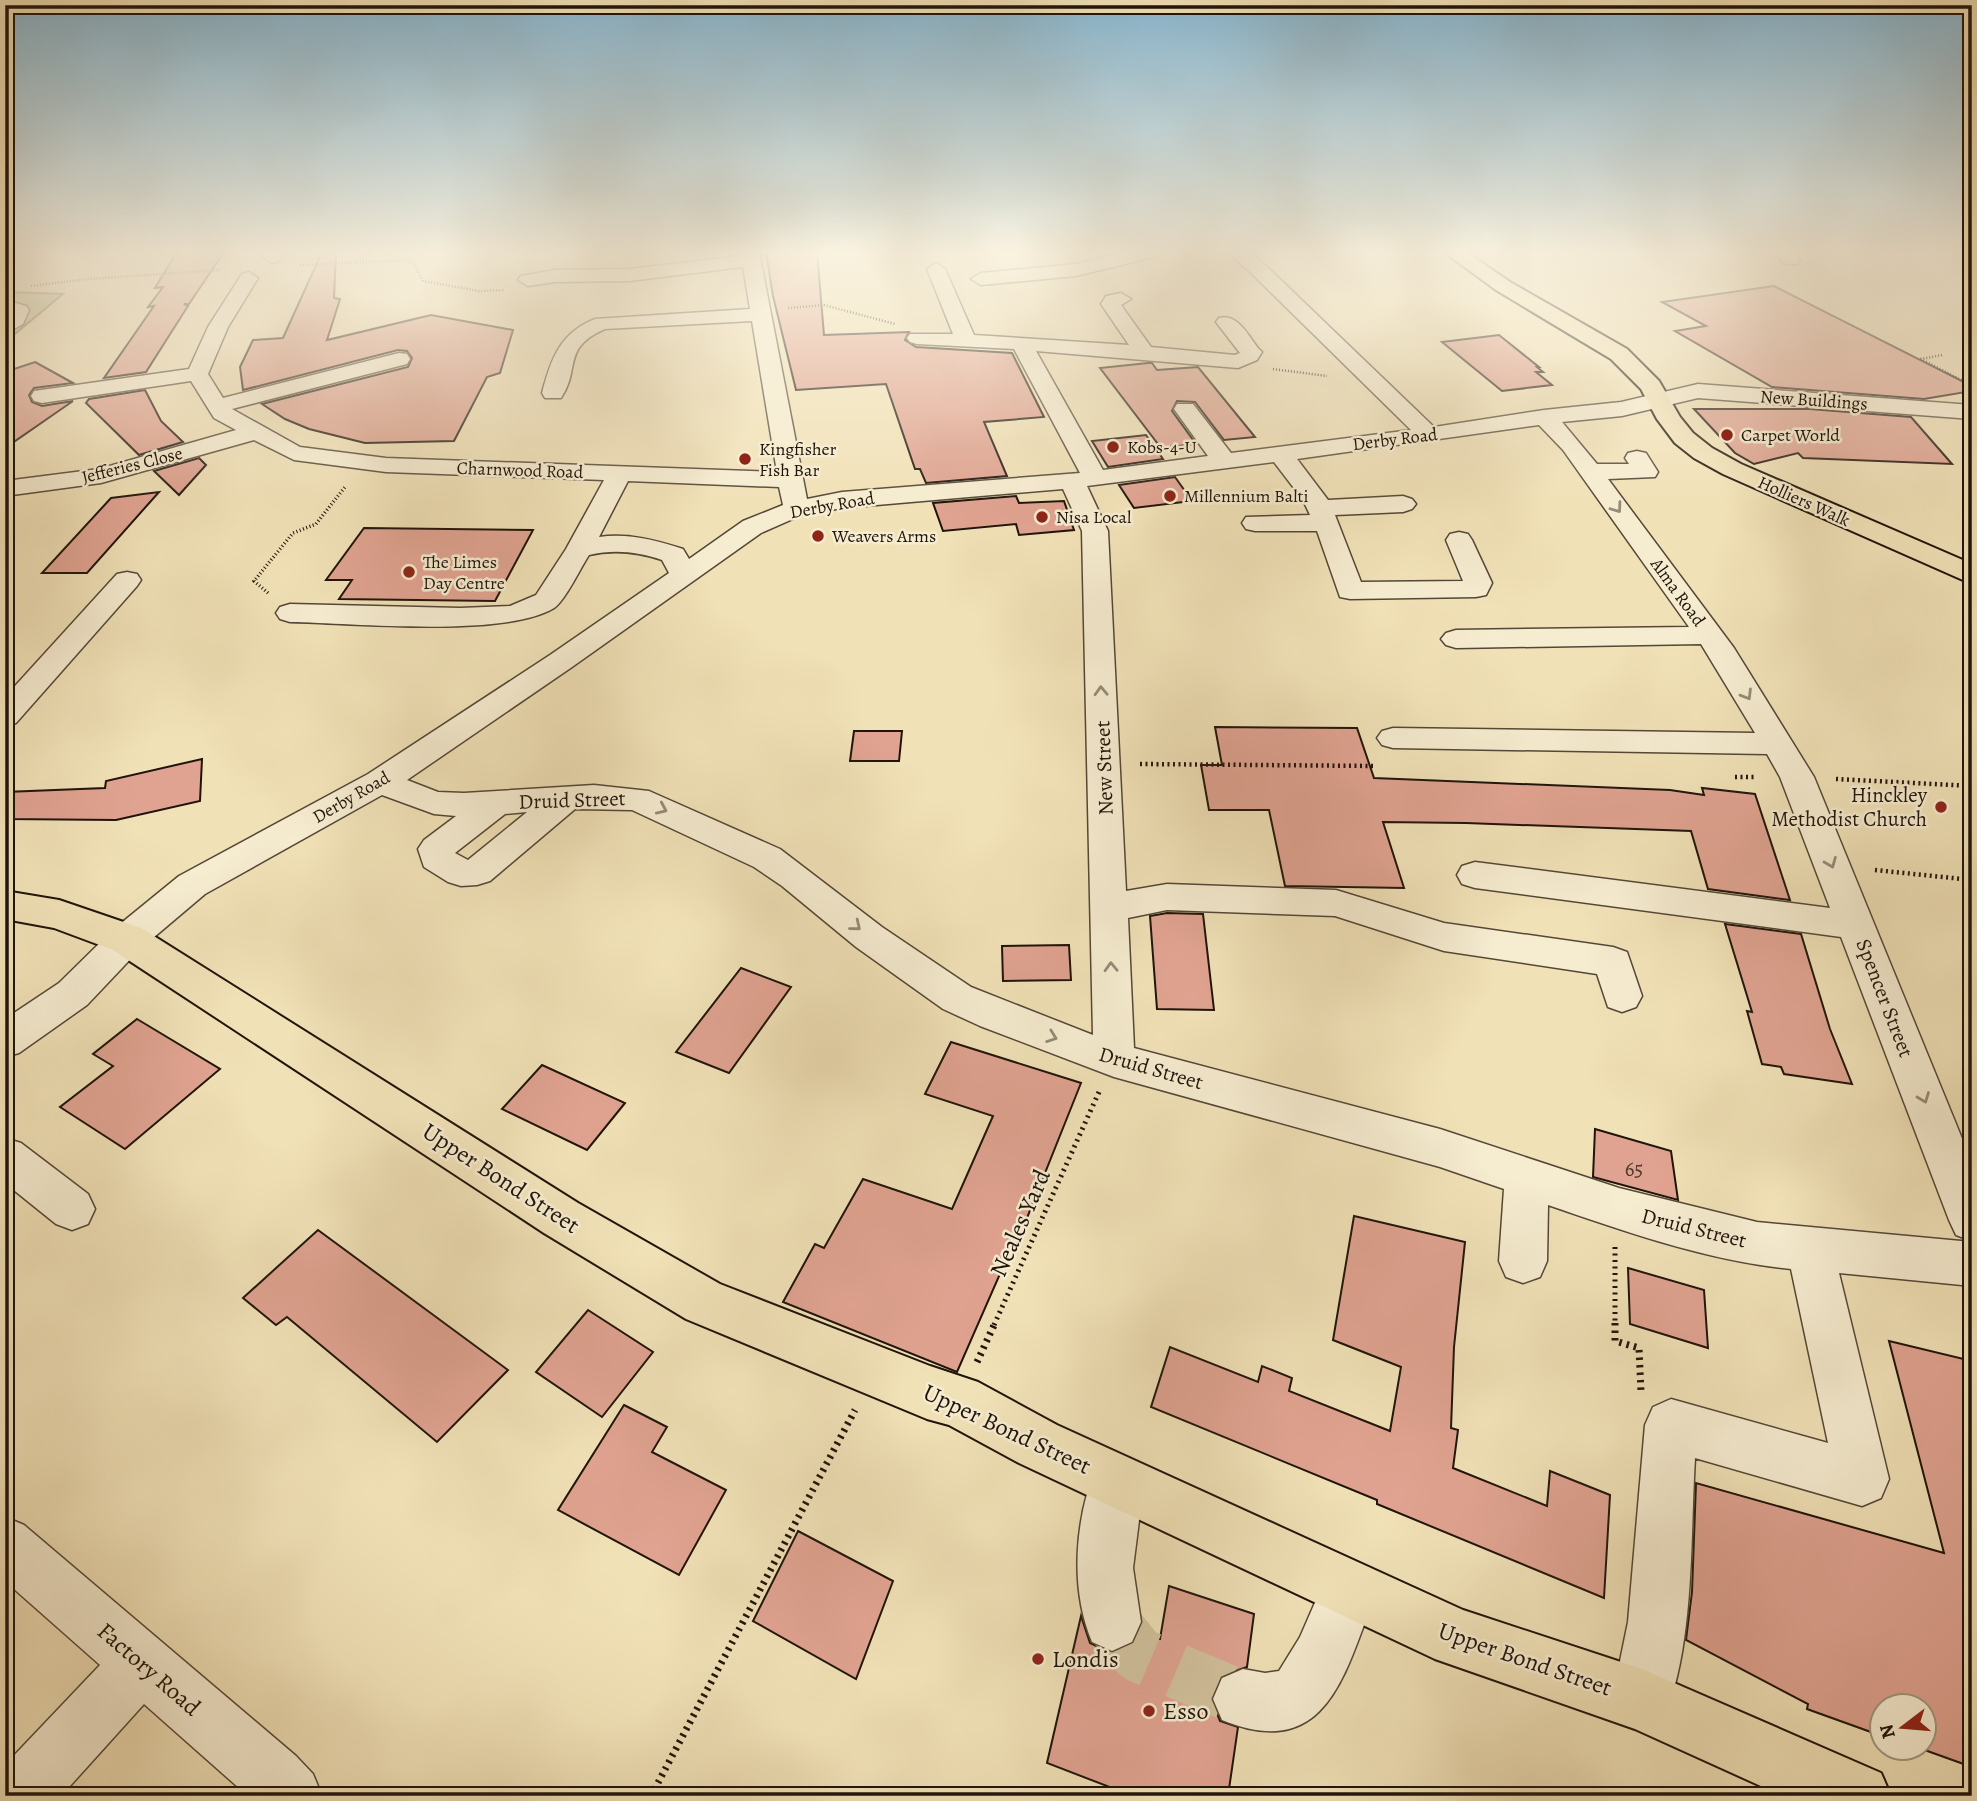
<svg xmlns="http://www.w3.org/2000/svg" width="1977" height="1801" font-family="Alegreya,serif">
<rect width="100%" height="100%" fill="#f1e1b7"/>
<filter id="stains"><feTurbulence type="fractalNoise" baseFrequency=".00286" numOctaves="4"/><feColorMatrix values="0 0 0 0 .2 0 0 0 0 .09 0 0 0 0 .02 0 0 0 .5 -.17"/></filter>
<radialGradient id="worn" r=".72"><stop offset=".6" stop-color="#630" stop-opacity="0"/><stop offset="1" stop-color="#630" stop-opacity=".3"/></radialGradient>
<polygon fill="#b6c492" stroke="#6a6c4e" stroke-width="2" points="5,292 63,294 5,342"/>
<g fill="#e0a391" stroke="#1f140b" stroke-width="2">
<polygon points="177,252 224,252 189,304 184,304 188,306 146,372 104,378 154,306 148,307 163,287 155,288"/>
<polygon points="322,252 336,252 334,298 340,299 327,340 431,315 513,330 500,373 487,377 454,441 365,443 309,429 285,419 262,404 408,367 412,358 407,351 398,350 243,390 240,367 253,340 283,338"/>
<polygon points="766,252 817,252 824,335 909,332 905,340 916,347 1012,353 1044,417 984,422 1007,476 926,483 920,469 915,469 886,384 796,390 773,296"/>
<polygon points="1774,286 1972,386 1972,391 1924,399 1772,387 1675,331 1706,326 1662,302"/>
<polygon points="1499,335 1539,367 1537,367 1543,372 1536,372 1552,385 1502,391 1442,342"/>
<polygon points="35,362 73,383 34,388 29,395 32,402 42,406 73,401 5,448 5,372"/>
<polygon points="1148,363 1152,363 1157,370 1198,367 1255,437 1224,440 1195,402 1177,401 1172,411 1196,444 1161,448 1100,368"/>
<polygon points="145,390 161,421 183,442 139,455 86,403 89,399"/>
<polygon points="1694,409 1810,409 1911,417 1952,464 1803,458 1798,453 1754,464 1735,453"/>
<polygon points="1146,435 1163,459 1108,467 1092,441"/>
<polygon points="199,458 206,465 179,495 154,471"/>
<polygon points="1175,477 1192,501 1134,508 1119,485"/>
<polygon points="159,492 87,573 42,573 111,498"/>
<polygon points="1016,496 1019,503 1064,501 1074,530 1019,535 1016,524 943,531 933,503"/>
<polygon points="364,528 533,530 495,601 339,599 352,580 326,580"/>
<polygon points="1215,727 1357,728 1374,778 1670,790 1704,795 1702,788 1755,794 1790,900 1708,889 1691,831 1466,823 1383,822 1404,888 1285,886 1269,810 1209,810 1201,765 1222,765"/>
<polygon points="854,731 902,731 899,761 850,761"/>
<polygon points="202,759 200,801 116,820 5,819 5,792 105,788 106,781"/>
<polygon points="1167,913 1203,914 1214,1010 1157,1009 1150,916"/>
<polygon points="1725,924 1801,934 1830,1029 1852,1084 1784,1074 1781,1067 1762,1064 1747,1011 1752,1012"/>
<polygon points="1069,945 1071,980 1003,981 1002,946"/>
<polygon points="741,968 791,987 729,1073 676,1052"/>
<polygon points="137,1019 220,1069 125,1149 60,1107 113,1066 93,1054"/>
<polygon points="951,1042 1081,1083 1013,1253 1010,1251 957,1372 783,1302 815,1244 824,1248 863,1179 952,1209 993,1116 925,1094"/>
<polygon points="542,1065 625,1103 587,1150 502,1109"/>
<polygon points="1595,1129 1671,1151 1678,1200 1593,1177"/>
<polygon points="1354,1216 1465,1242 1454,1347 1451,1428 1458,1430 1453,1468 1547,1506 1550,1471 1610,1495 1604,1598 1377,1504 1377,1500 1151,1407 1170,1347 1258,1382 1262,1366 1292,1378 1289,1391 1390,1431 1401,1367 1333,1340"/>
<polygon points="318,1230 508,1370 437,1442 287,1317 276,1325 243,1298"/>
<polygon points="1628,1268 1704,1290 1708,1348 1630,1324"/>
<polygon points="588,1310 653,1352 602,1417 536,1372"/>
<polygon points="1889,1341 1972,1361 1972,1767 1919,1748 1924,1748 1924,1706 1882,1706 1882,1736 1807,1709 1808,1704 1686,1640 1692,1592 1696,1483 1944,1553"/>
<polygon points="624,1405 667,1427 652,1452 726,1490 679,1575 558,1510"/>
<polygon points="798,1531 893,1581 856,1679 753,1621"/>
<polygon points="1169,1586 1254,1614 1247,1667 1221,1676 1211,1698 1220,1721 1238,1727 1228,1796 1133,1796 1047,1763 1081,1616 1090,1643 1111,1653 1133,1644 1140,1632 1160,1639"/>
</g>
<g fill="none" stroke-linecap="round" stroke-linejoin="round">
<polyline stroke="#d2c29d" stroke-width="55" stroke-dasharray="55 28" stroke-linecap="butt" points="1112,1622 1139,1655 1243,1699"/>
<g stroke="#544736" stroke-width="3">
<g id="minor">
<polygon points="266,252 284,252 279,261 272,263 263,257"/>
<path d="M 741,252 L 759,252 L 807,499 L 842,492 L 1080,473 L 1014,349 L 917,344 L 910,342 L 907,338 L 910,334 L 953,334 L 927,269 L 936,263 L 945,269 L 974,335 L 1129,345 L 1101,304 L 1106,296 L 1121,293 L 1131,299 L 1121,305 L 1151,347 L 1235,355 L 1240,353 L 1216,322 L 1219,318 C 1237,313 1248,335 1258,348 L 1262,352 L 1257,360 L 1238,368 L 1036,351 L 1103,470 L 1208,456 L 1174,409 L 1177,404 L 1193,404 L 1231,453 L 1411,430 L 1248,270 L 1227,252 L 1248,252 L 1262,262 L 1434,427 L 1544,410 L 1621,402 L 1698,384 L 1972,405 L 1972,419 L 1698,398 L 1622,416 L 1562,422 L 1597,464 L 1629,464 L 1625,458 L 1628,453 L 1637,451 L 1646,453 L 1658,472 L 1655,477 L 1608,479 L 1734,648 L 1814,777 L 1972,1163 L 1972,1241 L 1956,1235 L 1949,1220 L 1841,937 L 1475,888 L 1462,884 L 1457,875 L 1462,866 L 1475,862 L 1830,908 L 1780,777 L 1767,754 L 1393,748 L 1382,745 L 1377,738 L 1382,731 L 1393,728 L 1755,733 L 1701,644 L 1456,648 L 1446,645 L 1441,639 L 1446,633 L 1456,630 L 1689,627 L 1563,450 L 1539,425 L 1297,459 L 1328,500 L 1403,496 L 1412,499 L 1416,504 L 1412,509 L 1403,512 L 1335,515 L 1361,582 L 1463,581 L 1446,540 L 1450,534 L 1459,532 L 1468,534 L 1472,540 L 1492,583 L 1486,595 L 1476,597 L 1350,599 L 1340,597 L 1317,531 L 1255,531 L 1246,529 L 1242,523 L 1246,517 L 1310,515 L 1303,500 L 1274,462 L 1087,486 L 1108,531 L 1126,891 L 1167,884 L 1336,890 L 1444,923 L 1613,947 L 1627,952 L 1642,996 L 1636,1007 L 1622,1012 L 1608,1007 L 1597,974 L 1444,951 L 1335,916 L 1167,910 L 1128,918 L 1134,1048 L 1440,1129 L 1619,1188 L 1757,1222 L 1972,1242 L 1972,1286 L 1839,1273 L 1889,1479 L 1881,1498 L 1862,1506 L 1695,1458 C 1690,1541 1695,1644 1663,1721 L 1642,1730 L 1621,1721 L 1612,1700 L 1628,1622 L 1645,1425 L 1653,1407 L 1671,1399 L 1828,1443 L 1791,1269 C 1709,1261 1626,1232 1548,1205 L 1547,1261 L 1540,1277 L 1523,1283 L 1506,1277 L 1499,1261 L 1504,1189 L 1440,1167 L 1114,1077 L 980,1026 L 943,1009 L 856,947 L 782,886 L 754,867 L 632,810 L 575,809 L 490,881 L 477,885 L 461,886 L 448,882 L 424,867 L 418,849 L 424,840 L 456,816 L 434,814 L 382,795 L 205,894 L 140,949 L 87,1005 L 19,1053 L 5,1057 L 5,1019 L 59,983 L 114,929 L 179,876 L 368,774 L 550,655 L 669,573 L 662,560 C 638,552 615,549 589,555 C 581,567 565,601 554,608 C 505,638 352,623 290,622 L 280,619 L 276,613 L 280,607 L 290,604 L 460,608 L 510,606 L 536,595 L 566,549 L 604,480 L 386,472 L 294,460 L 254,440 L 101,483 L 5,496 L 5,481 L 99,469 L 236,430 L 214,418 L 191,381 L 42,403 L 34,401 L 31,396 L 34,391 L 189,369 L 208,327 L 242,274 L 249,272 L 258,278 L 228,327 L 208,374 L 223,398 L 399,353 L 407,354 L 410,359 L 407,364 L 232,409 L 300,447 L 386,458 L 777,472 L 752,321 L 605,329 C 561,348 581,369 561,398 L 545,398 L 542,393 C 551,359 560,333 595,319 L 750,309 L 743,267 L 629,281 L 555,282 L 528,286 L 518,280 L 521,276 L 555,270 L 629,269 L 741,256 ZM 628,481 L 779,487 L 783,505 L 743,521 L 689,559 L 683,549 C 655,540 628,533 599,537 ZM 1063,489 L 1082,531 L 1093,1035 L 971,987 L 882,927 L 780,849 L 649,791 L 594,785 L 464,793 L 438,792 L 407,780 L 572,667 L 761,533 L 802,515 L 842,508 ZM 527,812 L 468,860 L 455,853 L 505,814 Z"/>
<polygon points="1128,252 1161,252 1158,256 1076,276 981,285 971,279 981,273 1076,264"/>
<polygon points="1775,252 1794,252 1800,260 1798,264 1784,264"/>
<polygon points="5,300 26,306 29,310 23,324 5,334 5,318 8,313 5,312"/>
<polygon points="127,572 137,574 141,580 137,586 16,723 5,726 5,697 117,574"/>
<polygon points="5,1138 21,1143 88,1194 95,1209 88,1224 72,1230 56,1224 5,1183"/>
<path d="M 1117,1454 L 1136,1462 L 1144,1481 L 1133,1568 L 1141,1622 L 1132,1642 L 1112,1651 L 1092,1642 C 1069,1587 1075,1517 1098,1462 Z"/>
<polygon points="5,1517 24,1525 296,1756 313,1774 322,1796 248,1796 144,1704 61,1796 5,1796 5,1765 100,1665 5,1581"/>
<path d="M 1350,1560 L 1370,1568 L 1378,1588 C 1346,1666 1331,1765 1222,1720 L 1213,1699 L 1222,1678 L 1243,1669 L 1265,1673 L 1279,1671 L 1300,1637 L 1330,1568 Z"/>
</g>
</g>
<g stroke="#1f140b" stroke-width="4">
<g id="major">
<polygon points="1444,252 1466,252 1510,282 1627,349 1659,381 1680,417 1693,433 1712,448 1741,464 1972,564 1972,584 1723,474 1694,458 1675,443 1657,419 1641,389 1611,359 1496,290"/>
<polygon points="5,891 59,900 141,928 578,1203 720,1284 930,1366 978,1382 1057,1425 1463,1610 1642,1669 1881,1773 1891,1796 1783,1796 1635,1729 1435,1659 1019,1463 949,1425 927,1419 686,1319 544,1233 113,950 54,928 5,919"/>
</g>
</g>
<g stroke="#1f140b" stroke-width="2.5" stroke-dasharray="1 2" stroke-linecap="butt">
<polyline points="1287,259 1320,252"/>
<polyline points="300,265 412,260 423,281 479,291 505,290"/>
<polyline points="31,286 88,279 221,270"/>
<polyline points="788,308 824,305 895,324"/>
<polyline points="1942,355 1921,359 1965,382"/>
<polyline points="1273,369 1327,376"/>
</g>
<polyline stroke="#1f140b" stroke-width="3.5" stroke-dasharray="1 2.5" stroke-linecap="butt" points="268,593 254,581 293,533 316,524 345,487"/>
<g stroke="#1f140b" stroke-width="4.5" stroke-dasharray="2 3.5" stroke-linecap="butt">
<polyline points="1140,764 1376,766"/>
<polyline points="1735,777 1754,777"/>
<polyline points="1836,779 1972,786"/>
<polyline points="1972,851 1963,851 1972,865"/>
<polyline points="1875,870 1972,880"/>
</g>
<g stroke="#1f140b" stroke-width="5" stroke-dasharray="2 4.5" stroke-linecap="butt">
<polyline points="1615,1247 1615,1325"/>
<polyline points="994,1325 1099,1092"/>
</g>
<g stroke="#1f140b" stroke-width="7" stroke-dasharray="2.5 5" stroke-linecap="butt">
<polyline points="1615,1323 1615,1341 1639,1348 1641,1392"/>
<polyline points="977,1362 995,1323"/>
<polyline points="651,1796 855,1410"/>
</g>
<use href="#minor" fill="#f6ecd0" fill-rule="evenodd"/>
<use href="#major" fill="#f1e1b7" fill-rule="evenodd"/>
</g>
<defs><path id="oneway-chevron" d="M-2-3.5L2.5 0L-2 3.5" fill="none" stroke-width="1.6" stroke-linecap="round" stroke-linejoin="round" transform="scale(1.75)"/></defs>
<g stroke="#958b77">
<use href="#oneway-chevron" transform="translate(1617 508) rotate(54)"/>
<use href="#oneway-chevron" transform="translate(1101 691) rotate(-92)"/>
<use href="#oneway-chevron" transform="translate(1747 695) rotate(59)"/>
<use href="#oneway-chevron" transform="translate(662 809) rotate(24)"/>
<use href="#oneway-chevron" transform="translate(1831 863) rotate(68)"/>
<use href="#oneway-chevron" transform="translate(856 926) rotate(39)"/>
<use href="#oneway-chevron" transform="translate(1111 967) rotate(-92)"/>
<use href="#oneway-chevron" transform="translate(1052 1037) rotate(20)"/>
<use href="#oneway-chevron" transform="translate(1924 1098) rotate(69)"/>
</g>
<linearGradient id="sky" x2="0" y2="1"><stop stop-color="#89b8d2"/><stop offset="0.5" stop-color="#f9f2df"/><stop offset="1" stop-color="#f9f2df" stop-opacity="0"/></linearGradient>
<rect width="1977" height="504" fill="url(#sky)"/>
<g fill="#8f2418" stroke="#f6ecd0" stroke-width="2.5">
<circle cx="1727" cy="435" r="7"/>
<circle cx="1113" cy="447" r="7"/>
<circle cx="745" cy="459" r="7"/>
<circle cx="1170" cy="496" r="7"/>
<circle cx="1042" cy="517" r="7"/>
<circle cx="818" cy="536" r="7"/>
<circle cx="409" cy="572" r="7"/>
<circle cx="1941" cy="807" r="7"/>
<circle cx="1038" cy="1659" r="7"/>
<circle cx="1149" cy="1711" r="7"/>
</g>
<g text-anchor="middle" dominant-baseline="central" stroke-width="5" stroke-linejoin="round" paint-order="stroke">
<g font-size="18" fill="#1f140b" stroke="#f6ecd0">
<text transform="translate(1814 400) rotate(4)">New Buildings</text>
<text transform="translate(1395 439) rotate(-7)">Derby Road</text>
<text transform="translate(132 465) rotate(-14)">Jefferies Close</text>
<text transform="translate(520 470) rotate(2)">Charnwood Road</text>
<text transform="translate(1804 501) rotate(24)">Holliers Walk</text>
<text transform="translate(832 505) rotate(-10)">Derby Road</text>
<text transform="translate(1678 592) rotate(54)">Alma Road</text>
<text transform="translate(351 797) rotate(-30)">Derby Road</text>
</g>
<g font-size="18" fill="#1f140b" stroke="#f6ecd0" text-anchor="start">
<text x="1741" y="435">Carpet World</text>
<text x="1127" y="447">Kobs-4-U</text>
<text x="759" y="449">Kingfisher<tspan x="759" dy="21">Fish Bar</tspan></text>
<text x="1184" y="496">Millennium Balti</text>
<text x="1056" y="517">Nisa Local</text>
<text x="832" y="536">Weavers Arms</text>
<text x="423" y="562">The Limes<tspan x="423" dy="21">Day Centre</tspan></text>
</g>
<g font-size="21" fill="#1f140b" stroke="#f6ecd0">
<text transform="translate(1104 768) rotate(-92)">New Street</text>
<text transform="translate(572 800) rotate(-2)">Druid Street</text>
<text transform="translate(1885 998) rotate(69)">Spencer Street</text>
<text transform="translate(1151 1068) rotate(16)">Druid Street</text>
<text transform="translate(1694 1228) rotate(14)">Druid Street</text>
</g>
<g font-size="21" fill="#1f140b" stroke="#f6ecd0" text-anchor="end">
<text x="1927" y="795">Hinckley<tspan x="1927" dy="24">Methodist Church</tspan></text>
</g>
<g font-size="21" fill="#4f382c">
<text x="1634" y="1169">65</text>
</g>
<g font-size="24" fill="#1f140b" stroke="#f6ecd0">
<text transform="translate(501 1178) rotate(33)">Upper Bond Street</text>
<text transform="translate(1020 1223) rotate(-66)">Neales Yard</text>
<text transform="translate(1007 1429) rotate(25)">Upper Bond Street</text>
<text transform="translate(1525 1659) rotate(19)">Upper Bond Street</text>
<text transform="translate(149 1669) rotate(41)">Factory Road</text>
</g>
<g font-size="24" fill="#1f140b" stroke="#f6ecd0" text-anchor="start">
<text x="1052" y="1659">Londis</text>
<text x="1163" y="1711">Esso</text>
</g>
</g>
<rect width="1977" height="1801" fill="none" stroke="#f1e1b7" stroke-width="28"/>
<rect x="7" y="7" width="1963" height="1787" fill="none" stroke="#1f140b" stroke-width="3.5"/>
<rect x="14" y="14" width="1949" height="1773" fill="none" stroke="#1f140b" stroke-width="2"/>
<g transform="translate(1903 1727) rotate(254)"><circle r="33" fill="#f6ecd0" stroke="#a09681" stroke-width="2"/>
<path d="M0-5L12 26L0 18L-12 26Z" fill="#8f2418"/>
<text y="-10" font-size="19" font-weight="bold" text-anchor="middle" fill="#1f140b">N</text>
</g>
<rect width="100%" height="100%" filter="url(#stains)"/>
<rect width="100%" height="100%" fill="url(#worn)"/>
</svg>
